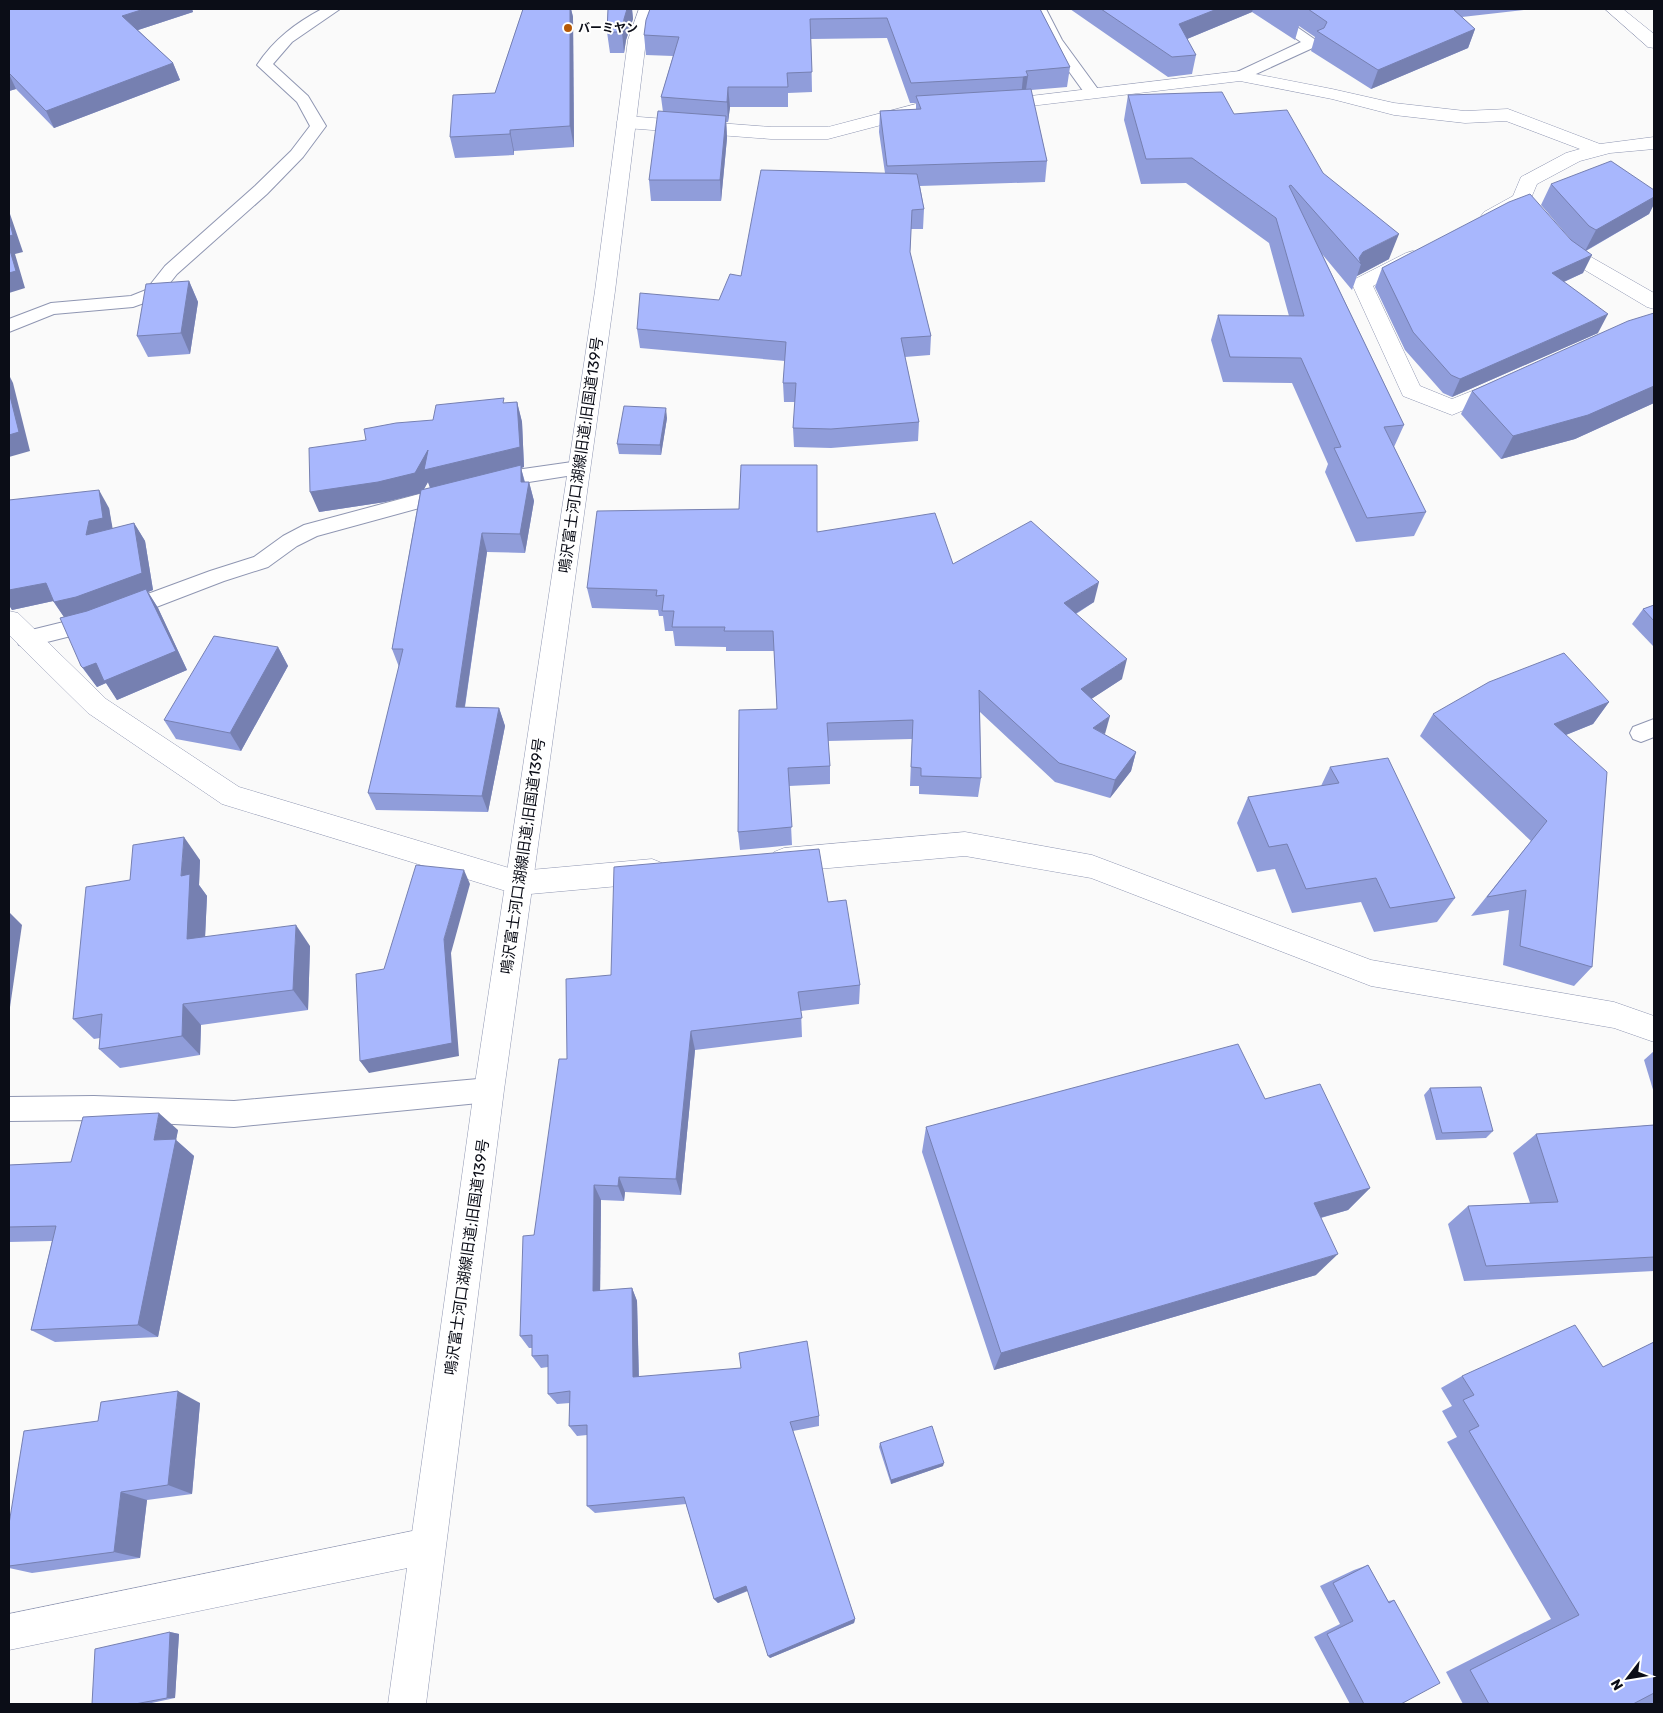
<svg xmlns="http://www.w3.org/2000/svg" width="1663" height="1713" font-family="Rubik,'Noto Sans JP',sans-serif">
<rect width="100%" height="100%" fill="#fafafa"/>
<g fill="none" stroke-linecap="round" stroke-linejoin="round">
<g stroke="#8f96b2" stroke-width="2">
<g id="service">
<path d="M 322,9 L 340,9 L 292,42 L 273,64 L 308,96 L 326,126 L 303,157 L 267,194 L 177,274 L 158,298 L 133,307 L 54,314 L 9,332 L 9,319 L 51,303 L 131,296 L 146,290 L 165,266 L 255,186 L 291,151 L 310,126 L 297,102 L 257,65 C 274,39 296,23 322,9 Z"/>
<polygon points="1032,9 1046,9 1062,40 1100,92 1098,95 1086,95 1047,41"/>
<polygon points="1269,10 1274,11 1320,43 1317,46 1245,79 1235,79 1232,76 1235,73 1301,42 1264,17 1262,14 1264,11"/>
<polygon points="579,461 586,463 589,468 586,473 516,484 491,490 484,488 481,483 484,478 516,470"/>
<polygon points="449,486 456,488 459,493 456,498 317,536 297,546 268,567 224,581 99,629 27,647 19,645 16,639 19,633 88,616 210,571 254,557 283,536 304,525"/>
<polygon points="1654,719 1654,737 1641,742 1633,739 1630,733 1633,727"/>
<polygon points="489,1078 498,1081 502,1090 498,1099 489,1102 234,1127 94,1120 9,1121 9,1097 94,1096 234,1101"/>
</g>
</g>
<g stroke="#8f96b2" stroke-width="1">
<g id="minor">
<polygon points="1605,9 1623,9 1654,34 1654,48 1648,47"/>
<polygon points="1240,71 1332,89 1394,103 1465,111 1508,109 1600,144 1654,137 1654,149 1610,153 1580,161 1537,184 1529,203 1498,220 1491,222 1484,220 1481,216 1484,212 1513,196 1521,177 1566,153 1580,149 1506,121 1465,123 1394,115 1332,99 1240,81 997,110 991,109 988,105 991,101 997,100"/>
<polygon points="916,104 923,106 925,110 923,114 828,139 771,139 626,128 619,126 617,122 619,118 626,116 771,127 828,127"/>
<polygon points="1558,233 1565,235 1577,249 1654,293 1654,309 1647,307 1563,257 1548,239 1551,235"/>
<polygon points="1413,251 1420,253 1423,257 1420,261 1373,286 1420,386 1452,399 1502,379 1510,381 1513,386 1510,391 1452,415 1403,396 1352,284 1355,279 1406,253"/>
<polygon points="9,611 18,613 106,699 239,787 519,871 652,859 662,863 666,871 662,879 652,883 519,895 222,804 88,713 9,635"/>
<polygon points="965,832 1092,855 1371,960 1614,1002 1654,1016 1654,1042 1614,1028 1371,986 1091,878 965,856 784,872 774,868 770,860 774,852 784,848"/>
<polygon points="427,1528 440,1533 445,1546 440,1559 427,1564 9,1650 9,1614"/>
</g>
</g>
<g stroke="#8f96b2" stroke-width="1">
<polygon id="tertiary" points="639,9 656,9 646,40 615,291 504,1090 426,1704 388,1704 474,1090 595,291 628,40"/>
</g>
<use href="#service" fill="#fff" fill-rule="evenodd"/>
<use href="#minor" fill="#fff" fill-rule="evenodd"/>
<use href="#tertiary" fill="#fff" fill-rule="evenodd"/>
</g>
<g fill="#909dda" fill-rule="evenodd">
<polygon points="9,9 192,9 193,12 138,30 173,63 180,80 54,128 16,89 9,91"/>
<polygon points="523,9 571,9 573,17 574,147 514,151 514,155 455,158 450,137 495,93"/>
<polygon points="608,9 632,9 633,19 626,40 624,53 610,53 607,32"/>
<polygon points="650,9 1040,9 1070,67 1067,87 1031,90 1047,161 1045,182 920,186 924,209 923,229 911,229 910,252 931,336 930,355 905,357 919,422 918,441 831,448 794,447 793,428 795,402 784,402 783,383 785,361 640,348 637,329 719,300 741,276 885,173 879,132 880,111 916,109 916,103 910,103 887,38 811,39 812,92 788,93 788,107 730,107 728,122 726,122 727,138 721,201 651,201 649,180 663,112 661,97 673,56 646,55 644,35"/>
<polygon points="1070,9 1533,9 1462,17 1475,29 1468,48 1371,89 1311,51 1315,37 1299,26 1295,40 1252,12 1187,39 1196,55 1192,74 1168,77"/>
<polygon points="1128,95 1234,114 1323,173 1389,259 1357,276 1352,290 1322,254 1404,425 1394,447 1426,512 1414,536 1356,542 1325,472 1328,464 1292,383 1223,382 1211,340 1218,315 1289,316 1269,243 1186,183 1141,184 1124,120"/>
<polygon points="1551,184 1654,190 1654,204 1649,214 1586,251 1583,273 1564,282 1598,333 1452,397 1443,393 1405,350 1375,287 1382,268 1571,240 1572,241 1541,205"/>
<polygon points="189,281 198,302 190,354 148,357 137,336"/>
<polygon points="1472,391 1654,403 1575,439 1501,459 1461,414"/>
<path d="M 517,402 L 522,422 L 524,467 L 521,468 L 525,482 L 529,482 L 534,501 L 525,553 L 487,552 L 465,707 L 499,708 L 505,726 L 488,812 L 376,810 L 368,793 L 399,667 L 392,649 L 420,493 L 385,502 L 319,512 L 366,440 L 433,420 L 505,403 ZM 428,482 L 430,488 L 423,490 Z"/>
<polygon points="667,418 661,455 619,454 617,444"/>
<polygon points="9,500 109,508 112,529 134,523 145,541 153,590 148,592 158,608 187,670 117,700 106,683 97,687 81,666 64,617 53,601 12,610 9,605"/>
<polygon points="817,532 953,564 1094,602 1076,614 1122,679 1091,699 1105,735 1136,752 1131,771 1110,798 1055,782 980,712 981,778 978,797 919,794 919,786 910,786 912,739 828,741 830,766 830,784 789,786 792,845 740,850 738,832 777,709 774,651 726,651 726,647 675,646 673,631 665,631 663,616 659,616 658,610 592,608 587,588"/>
<polygon points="1654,605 1654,647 1632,624 1643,609"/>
<polygon points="278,647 288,666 241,751 176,739 164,720"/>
<polygon points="1609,702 1593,724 1566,735 1592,967 1574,986 1503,965 1509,910 1471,916 1531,841 1420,736 1433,714"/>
<polygon points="1330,767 1455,898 1437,922 1374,932 1361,902 1292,913 1275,869 1257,872 1237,823 1248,797 1321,786"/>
<polygon points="200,860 199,885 207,896 205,936 310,946 308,1010 201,1025 200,1055 120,1068 99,1049 100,1038 94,1039 73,1019"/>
<polygon points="828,902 860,985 859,1004 801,1011 802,1037 695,1050 681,1195 625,1192 624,1201 601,1200 600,1291 632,1288 637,1301 639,1376 819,1416 819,1426 793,1431 855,1619 854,1623 770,1658 748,1591 718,1603 714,1599 686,1504 595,1513 587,1506 587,1435 577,1436 569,1426 570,1403 557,1404 548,1394 548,1367 541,1368 532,1356 532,1348 529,1348 520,1336 534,1235 567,1059 611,975"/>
<polygon points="1654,1051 1654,1093 1644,1060"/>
<polygon points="1430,1088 1493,1131 1486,1138 1436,1140 1424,1095"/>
<polygon points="1265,1099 1370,1188 1348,1210 1321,1218 1316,1275 994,1370 922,1152 926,1127"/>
<polygon points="1654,1125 1654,1271 1464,1281 1448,1224 1468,1206 1530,1203 1513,1153 1536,1134"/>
<polygon points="178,1130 176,1140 194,1156 158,1337 55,1342 31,1330 52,1241 9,1242 9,1165 71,1162"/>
<polygon points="1654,1342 1654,1704 1463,1704 1446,1672 1551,1619 1447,1442 1457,1437 1442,1411 1452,1406 1441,1388 1462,1376 1603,1367"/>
<polygon points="200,1403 192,1494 147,1500 140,1558 32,1573 9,1568 9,1524"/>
<polygon points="880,1443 943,1466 891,1484 879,1447"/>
<polygon points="1368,1565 1388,1601 1394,1600 1401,1704 1350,1704 1314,1637 1340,1624 1320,1586 1354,1570"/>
<polygon points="170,1632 179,1634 175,1698 147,1704 92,1704"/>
</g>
<g fill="#7680b1">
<polygon points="144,9 192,9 193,12 129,33 122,16"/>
<polygon points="570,9 571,9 573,17 574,147 570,126"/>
<polygon points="627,9 632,9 633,19 626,40 624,53 622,32 624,19"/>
<polygon points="1217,9 1253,9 1252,12 1175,44 1179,24"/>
<polygon points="1475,29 1468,48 1371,89 1378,70"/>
<polygon points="173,63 180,80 54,128 46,111"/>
<polygon points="9,74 16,89 9,91"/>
<polygon points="1028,76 1025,96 1021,97 1023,77"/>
<polygon points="728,87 730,107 728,122 727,102"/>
<polygon points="726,116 727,138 721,201 720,180"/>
<polygon points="510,130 514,151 514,155 510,134"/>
<polygon points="1654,197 1654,204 1649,214 1585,251 1596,230"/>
<polygon points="9,211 23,252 15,254 25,288 9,293"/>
<polygon points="1399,234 1389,259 1357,276 1361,264 1359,258 1363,252"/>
<polygon points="1592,255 1583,273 1543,291 1552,273"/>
<polygon points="189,281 198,302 190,354 181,333"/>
<polygon points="1608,314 1598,333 1452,397 1460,379"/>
<polygon points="9,375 13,383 30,451 9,457"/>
<polygon points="1654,386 1654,403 1575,439 1501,459 1513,436"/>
<polygon points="517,402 522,422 524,467 521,468 525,484 529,482 534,501 525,553 520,534 431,490 428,482 422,493 385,502 319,512 310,492 428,450"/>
<polygon points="666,408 667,418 661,455 660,445"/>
<polygon points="99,490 109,508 114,536 86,535 89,521"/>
<polygon points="134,523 145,541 153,590 148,592 158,608 187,670 117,700 106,683 97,687 83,668 66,620 54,602"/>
<polygon points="482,533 487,552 462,725 456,707"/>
<polygon points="1099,582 1094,602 1060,623 1064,603"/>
<polygon points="46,583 58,600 12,610 9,605 9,590"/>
<polygon points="278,647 288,666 241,751 230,733"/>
<polygon points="1127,659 1122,679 1076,709 1081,689"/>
<polygon points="1609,702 1593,724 1538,746 1554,724"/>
<polygon points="499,708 505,726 488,812 482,796"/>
<polygon points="1110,716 1105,734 1093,728"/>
<polygon points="1136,752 1131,771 1110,798 1115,780"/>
<polygon points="184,837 200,860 199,885 207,896 204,960 187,939 181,876"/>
<polygon points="464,870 470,884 451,953 459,1056 369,1073 360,1061 444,939"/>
<polygon points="9,912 22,925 9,1014"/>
<polygon points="296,925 310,946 308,1010 293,990"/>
<polygon points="183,1004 201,1025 200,1055 182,1036"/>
<polygon points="691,1031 695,1050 681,1195 676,1179"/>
<polygon points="159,1113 178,1130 176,1140 194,1156 158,1337 138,1325 154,1140"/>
<polygon points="619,1177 625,1192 624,1201 618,1186"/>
<polygon points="594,1185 601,1200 600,1304 593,1291"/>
<polygon points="1370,1188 1348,1210 1294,1225 1314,1203"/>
<polygon points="1338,1254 1316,1275 994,1370 1001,1353"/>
<polygon points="632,1288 637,1301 639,1388 633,1377"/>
<polygon points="178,1391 200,1403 192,1494 168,1485"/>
<polygon points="944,1463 943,1466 891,1484 891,1480"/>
<polygon points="121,1492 147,1500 140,1558 114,1552"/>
<polygon points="746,1586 749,1590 718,1603 714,1599"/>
<polygon points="855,1619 854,1623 770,1658 768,1656"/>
<polygon points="170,1632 179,1634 175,1698 167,1698"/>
</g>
<g fill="#a8b7fd" stroke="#7680b1">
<polygon points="9,9 144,9 122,16 173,63 46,111 9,73"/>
<polygon points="523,9 570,9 570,126 510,130 510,134 450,137 453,95 495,93"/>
<polygon points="608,9 627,9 624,19 622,32 607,32"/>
<polygon points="650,9 1040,9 1070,67 1026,71 1028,76 1023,77 911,83 887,18 810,19 812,72 787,73 788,87 728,87 727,102 661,97 679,37 644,35 646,20"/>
<polygon points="1101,9 1217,9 1179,24 1196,55 1172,57"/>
<polygon points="1308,9 1453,9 1475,29 1378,70 1317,31 1324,28 1327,22"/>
<polygon points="1031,89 1047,161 887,166 880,111 921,109 916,96"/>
<polygon points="1222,92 1234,114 1287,110 1323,173 1399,234 1363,252 1359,258 1361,264 1291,185 1289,186 1404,425 1384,427 1426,512 1367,518 1334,448 1341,447 1301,358 1230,357 1218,315 1304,316 1276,218 1192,158 1146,159 1128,95"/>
<polygon points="658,111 726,116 720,180 649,180"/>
<polygon points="1611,161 1654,190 1654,197 1596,230 1589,226 1551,184"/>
<polygon points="761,170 917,174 924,209 912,210 910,252 931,336 901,338 919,422 831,429 793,428 796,383 783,383 786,342 637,329 640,293 719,300 730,274 741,276"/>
<polygon points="1530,194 1571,240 1592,255 1552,273 1608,314 1460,379 1451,375 1413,332 1382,268 1509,202"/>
<polygon points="9,220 13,235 9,236"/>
<polygon points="9,247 16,271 9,273"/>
<polygon points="189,281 181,333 137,336 146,284"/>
<polygon points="1654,313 1654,386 1588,415 1513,436 1472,391 1628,321"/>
<polygon points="9,392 19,432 9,435"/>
<polygon points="504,398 503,403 517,402 520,447 424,470 428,450 415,473 378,482 310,492 309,448 366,440 364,429 396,423 433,420 436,405"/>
<polygon points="624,406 666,408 660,445 617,444"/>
<polygon points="521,465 521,482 529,482 520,534 482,533 456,707 499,708 482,796 368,793 403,649 392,649 421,490"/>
<polygon points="741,465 817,465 817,532 935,513 953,564 1031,521 1099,582 1064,603 1127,659 1081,689 1110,716 1093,728 1136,752 1115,780 1059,763 979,690 981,778 921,776 921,768 911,767 913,720 827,723 830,766 788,768 792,827 738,832 739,710 777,709 773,631 724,631 725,627 672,627 674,611 662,611 664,595 656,596 657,590 587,588 597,511 739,509"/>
<polygon points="99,490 103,518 89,521 86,535 134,523 142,573 76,597 54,602 46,583 9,590 9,500"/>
<polygon points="146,589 176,651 104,681 96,663 83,668 81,666 60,618 87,611"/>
<polygon points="1654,605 1654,621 1643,609"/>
<polygon points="214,636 278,647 230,733 164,720"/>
<polygon points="1564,653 1609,702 1554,724 1607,772 1592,967 1520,946 1526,890 1487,897 1547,821 1433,714 1489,682"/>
<polygon points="1388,758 1455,898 1390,908 1376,878 1306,889 1287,844 1269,847 1248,797 1339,783 1330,767"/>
<polygon points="184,837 181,876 190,874 187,939 296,925 293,990 183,1004 182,1036 99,1049 102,1014 73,1019 86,887 130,880 133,845"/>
<polygon points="819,849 828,902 846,900 860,985 798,992 802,1018 691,1031 676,1179 619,1177 618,1186 594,1185 593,1291 632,1288 633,1377 741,1368 739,1353 807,1341 819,1416 790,1422 855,1619 768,1656 746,1586 714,1599 684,1497 587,1506 587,1425 569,1426 570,1391 548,1394 548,1355 532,1356 532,1335 520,1336 523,1236 534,1235 559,1059 567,1059 566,979 611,975 614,867"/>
<polygon points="416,865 464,870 444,939 452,1043 360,1061 356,974 384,969"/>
<polygon points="1238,1044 1265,1099 1320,1084 1370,1188 1314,1203 1338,1254 1001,1353 926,1127"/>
<polygon points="1481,1087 1493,1131 1442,1133 1430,1088"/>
<polygon points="159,1113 154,1140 176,1139 138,1325 31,1330 56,1226 9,1227 9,1165 71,1162 83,1117"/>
<polygon points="1654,1125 1654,1257 1486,1266 1468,1206 1558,1202 1536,1134"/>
<polygon points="1575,1325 1603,1367 1654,1342 1654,1693 1633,1704 1489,1704 1470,1670 1579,1615 1469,1431 1479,1426 1463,1400 1474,1395 1462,1376"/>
<polygon points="178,1391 168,1485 121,1492 114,1552 9,1566 9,1524 24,1431 98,1421 101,1402"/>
<polygon points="932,1426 944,1463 891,1480 880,1443"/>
<polygon points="1368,1565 1389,1603 1394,1600 1440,1683 1401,1704 1364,1704 1327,1634 1353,1621 1333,1583"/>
<polygon points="170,1632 167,1698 135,1704 92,1704 95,1649"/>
</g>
<circle fill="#b65905" stroke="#fff" stroke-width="2" cx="568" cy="28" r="5"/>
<g text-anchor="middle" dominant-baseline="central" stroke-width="4" stroke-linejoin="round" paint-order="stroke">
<g font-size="12" font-weight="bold" fill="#0b0d17" stroke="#fff" text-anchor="start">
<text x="578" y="28">バーミヤン</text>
</g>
<g font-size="15" fill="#0b0d17" stroke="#fff">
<text transform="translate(581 455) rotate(-82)">鳴沢富士河口湖線旧道;旧国道139号</text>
<text transform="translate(523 856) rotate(-82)">鳴沢富士河口湖線旧道;旧国道139号</text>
<text transform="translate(467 1257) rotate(-82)">鳴沢富士河口湖線旧道;旧国道139号</text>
</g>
</g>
<rect width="1663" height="1713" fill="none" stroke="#0b0d17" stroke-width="20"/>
<g transform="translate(1628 1678) rotate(239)" stroke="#ffffff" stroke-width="4" paint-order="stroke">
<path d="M0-4L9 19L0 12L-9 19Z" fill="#0b0d17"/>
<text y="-8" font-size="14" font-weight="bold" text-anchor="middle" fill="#0b0d17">N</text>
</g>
</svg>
